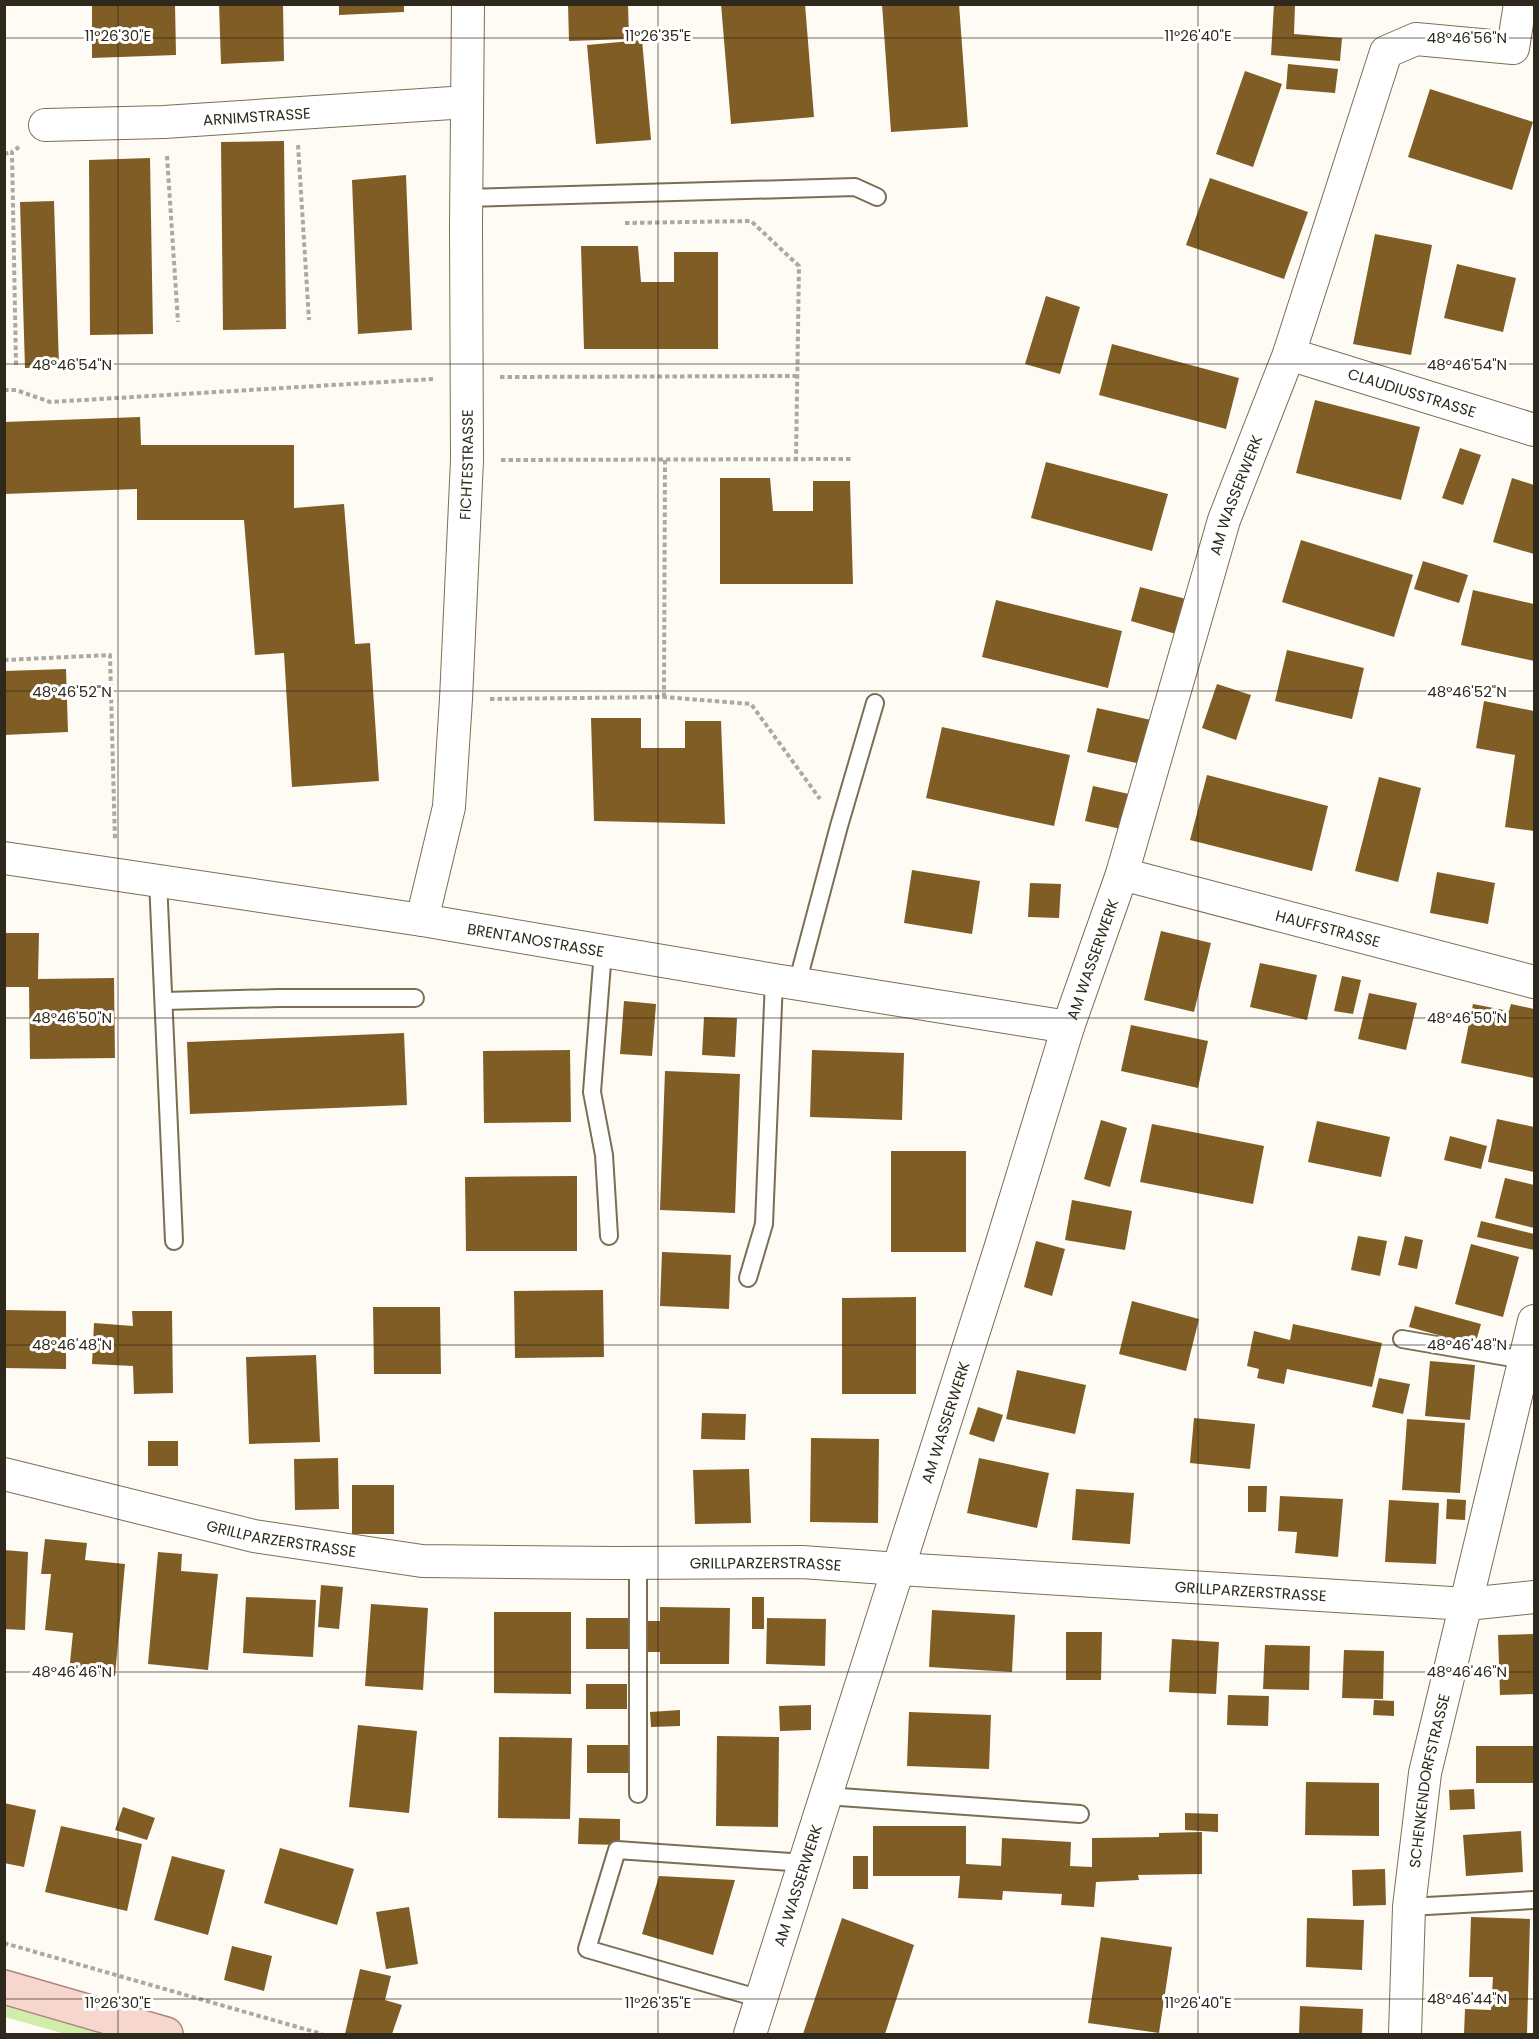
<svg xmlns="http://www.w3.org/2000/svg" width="1539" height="2039" font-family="Poppins,sans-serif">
<rect width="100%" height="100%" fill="#fefbf5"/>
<polygon fill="#d1edac" points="4,2006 5,2006 102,2034 65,2034 5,2017"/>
<g fill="#805d25">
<polygon points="92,4 175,4 176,55 92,58"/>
<polygon points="219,4 283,4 284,61 221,64"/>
<polygon points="339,4 404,4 404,12 339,15"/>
<polygon points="568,4 628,4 629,39 569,41"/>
<polygon points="721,4 805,4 814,117 731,124"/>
<polygon points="882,4 959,4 968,127 891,132"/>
<polygon points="1274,4 1295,5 1294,34 1342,38 1340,61 1271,55"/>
<polygon points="642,40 651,140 596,144 587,45"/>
<polygon points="1288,64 1338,69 1335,93 1286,89"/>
<polygon points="1245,71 1282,84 1253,167 1216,154"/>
<polygon points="1430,89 1533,122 1512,190 1408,157"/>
<polygon points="284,141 286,329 223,330 221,142"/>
<polygon points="150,158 153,334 90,335 89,160"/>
<polygon points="406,175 412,330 358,334 352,180"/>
<polygon points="1210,178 1308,212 1284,279 1186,245"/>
<polygon points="54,201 59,367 25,368 20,202"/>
<polygon points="1375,234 1432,245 1411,355 1353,344"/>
<polygon points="581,246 638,246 641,282 674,282 674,252 718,252 718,349 584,349"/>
<polygon points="1457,264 1516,278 1503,332 1444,318"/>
<polygon points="1046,296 1080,307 1060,374 1025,364"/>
<polygon points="1112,344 1239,378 1226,429 1099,395"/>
<polygon points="1315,400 1420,427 1401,500 1296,473"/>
<polygon points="140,417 141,445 294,445 294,508 344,504 355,644 370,643 379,781 292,787 284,653 255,655 244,520 137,520 137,489 4,494 4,422"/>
<polygon points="1460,448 1481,455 1463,505 1442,498"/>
<polygon points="1046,462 1168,494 1152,551 1031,518"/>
<polygon points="720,478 770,478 773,511 813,511 813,481 850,481 853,584 720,584"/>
<polygon points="1512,478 1534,485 1534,554 1493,542"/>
<polygon points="1301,540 1413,575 1394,637 1282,602"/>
<polygon points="1423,561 1468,575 1459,603 1414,589"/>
<polygon points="1140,587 1186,599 1176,634 1131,621"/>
<polygon points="1473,590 1534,604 1534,661 1461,645"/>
<polygon points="996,600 1122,631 1108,688 982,657"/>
<polygon points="1287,650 1364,668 1352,719 1275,701"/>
<polygon points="66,669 68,732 4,735 4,671"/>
<polygon points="1217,684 1251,695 1236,740 1202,728"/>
<polygon points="1484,701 1534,711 1534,831 1505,827 1515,755 1476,748"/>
<polygon points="1097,708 1151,720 1141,764 1087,752"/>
<polygon points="591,718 641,718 641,748 685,748 685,721 721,721 725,824 594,821"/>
<polygon points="942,727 1070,755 1054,826 926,798"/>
<polygon points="1207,775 1328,806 1312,871 1190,840"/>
<polygon points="1379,777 1421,788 1398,882 1355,871"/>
<polygon points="1093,786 1129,794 1121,829 1085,821"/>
<polygon points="912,870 980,881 972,934 904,923"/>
<polygon points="1437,872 1495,883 1488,924 1430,913"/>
<polygon points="1030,883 1061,884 1059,918 1028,917"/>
<polygon points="1161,931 1211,943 1194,1012 1144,1000"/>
<polygon points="5,933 39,933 38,979 114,978 115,1058 30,1059 29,987 4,987"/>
<polygon points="1260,963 1317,975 1307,1020 1250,1007"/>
<polygon points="1342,976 1361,980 1353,1014 1334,1011"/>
<polygon points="1369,993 1417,1003 1406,1050 1358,1039"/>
<polygon points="624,1001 656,1004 652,1056 620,1054"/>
<polygon points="1473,1004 1509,1011 1511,1004 1534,1009 1534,1078 1461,1063"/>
<polygon points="704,1017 737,1018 735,1057 702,1055"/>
<polygon points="1131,1025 1208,1041 1198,1088 1121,1071"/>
<polygon points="404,1033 407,1105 190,1114 187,1042"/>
<polygon points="570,1050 571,1122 484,1123 483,1051"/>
<polygon points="812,1050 904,1053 902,1120 810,1117"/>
<polygon points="665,1071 740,1074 735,1213 660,1210"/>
<polygon points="1497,1119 1534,1127 1534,1172 1488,1162"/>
<polygon points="1101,1120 1127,1128 1110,1187 1084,1179"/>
<polygon points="1317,1121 1390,1137 1381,1177 1308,1162"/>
<polygon points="1152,1124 1264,1146 1253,1204 1140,1182"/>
<polygon points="1450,1136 1487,1146 1481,1169 1444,1160"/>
<rect x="891" y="1151" width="75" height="101"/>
<polygon points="577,1176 577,1251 466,1251 465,1177"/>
<polygon points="1505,1178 1534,1185 1534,1228 1495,1218"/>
<polygon points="1072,1200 1132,1211 1125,1250 1065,1240"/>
<polygon points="1481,1221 1534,1234 1534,1250 1477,1237"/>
<polygon points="1358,1236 1387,1241 1380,1276 1351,1270"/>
<polygon points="1405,1236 1423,1240 1417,1269 1398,1265"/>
<polygon points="1036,1241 1065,1249 1052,1296 1024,1287"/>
<polygon points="1471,1244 1519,1257 1503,1317 1455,1304"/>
<polygon points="662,1252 731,1255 729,1309 660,1306"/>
<polygon points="603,1290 604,1357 515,1358 514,1291"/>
<polygon points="916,1297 916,1394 842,1394 842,1298"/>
<polygon points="1132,1301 1199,1319 1186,1371 1119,1354"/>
<polygon points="1415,1306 1481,1324 1475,1345 1409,1327"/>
<polygon points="373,1307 440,1307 441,1374 374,1374"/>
<polygon points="4,1310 66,1311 66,1369 4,1368"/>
<polygon points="132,1311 172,1311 173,1393 134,1394 133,1366 92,1364 94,1323 133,1326"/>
<polygon points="1293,1324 1382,1343 1372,1387 1287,1369 1284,1384 1257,1378 1259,1369 1247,1366 1254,1331 1290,1340"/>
<polygon points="316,1355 320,1442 249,1444 246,1357"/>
<polygon points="1430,1361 1475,1365 1470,1420 1425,1416"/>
<polygon points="1017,1370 1086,1385 1075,1434 1006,1419"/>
<polygon points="1379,1378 1410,1384 1403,1414 1372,1407"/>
<polygon points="978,1407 1003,1415 994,1442 969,1434"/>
<polygon points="702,1413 746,1414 745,1440 701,1439"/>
<polygon points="1194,1418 1255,1424 1250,1469 1190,1463"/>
<polygon points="1407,1419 1465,1423 1460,1493 1402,1490"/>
<polygon points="811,1438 879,1439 878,1523 810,1522"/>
<rect x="148" y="1441" width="30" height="25"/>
<polygon points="338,1458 339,1509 295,1510 294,1459"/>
<polygon points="979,1458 1049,1473 1037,1528 967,1513"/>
<polygon points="749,1469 751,1523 695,1524 693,1470"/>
<rect x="352" y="1485" width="42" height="49"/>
<polygon points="1248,1486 1267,1486 1266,1512 1248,1512"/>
<polygon points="1076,1489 1134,1493 1130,1544 1072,1540"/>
<polygon points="1280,1496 1343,1499 1338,1557 1295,1553 1297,1532 1278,1531"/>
<polygon points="1447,1499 1466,1500 1465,1520 1446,1519"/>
<polygon points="1389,1500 1439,1503 1436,1564 1385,1562"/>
<polygon points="45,1539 87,1543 85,1560 125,1564 115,1676 69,1672 73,1633 45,1630 51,1574 41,1574"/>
<polygon points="4,1550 28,1552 25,1630 4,1629"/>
<polygon points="158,1552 182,1554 181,1571 218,1574 208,1670 148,1664"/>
<polygon points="321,1585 343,1587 339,1629 318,1627"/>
<polygon points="246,1597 316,1600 313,1657 243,1653"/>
<rect x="752" y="1597" width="12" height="32"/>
<polygon points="371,1604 428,1608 423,1690 365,1686"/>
<polygon points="660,1607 730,1608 729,1664 660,1664 660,1652 645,1652 645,1621 660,1621"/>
<polygon points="932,1610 1015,1615 1012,1672 929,1667"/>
<polygon points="494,1612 571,1612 571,1694 494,1693"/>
<rect x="586" y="1618" width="42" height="31"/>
<polygon points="767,1618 826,1619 825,1666 766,1664"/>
<polygon points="1066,1632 1102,1632 1101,1680 1066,1680"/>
<polygon points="1534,1634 1534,1694 1500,1695 1498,1635"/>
<polygon points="1172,1639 1219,1642 1216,1694 1169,1692"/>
<polygon points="1265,1645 1310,1646 1309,1690 1263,1689"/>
<polygon points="1344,1650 1384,1651 1383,1699 1342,1698"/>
<rect x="586" y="1684" width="41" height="25"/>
<polygon points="1228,1695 1269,1696 1268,1726 1227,1725"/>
<polygon points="1374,1700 1394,1701 1394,1716 1373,1715"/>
<polygon points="811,1705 811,1730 780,1731 779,1706"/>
<polygon points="680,1710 680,1726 651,1727 650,1712"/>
<polygon points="909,1712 991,1715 989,1769 907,1766"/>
<polygon points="358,1725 417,1731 409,1813 349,1807"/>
<polygon points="717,1736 779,1737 778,1827 716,1826"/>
<polygon points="499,1737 572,1738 570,1819 498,1818"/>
<rect x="587" y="1745" width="41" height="28"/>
<rect x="1476" y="1746" width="58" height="37"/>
<polygon points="1306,1782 1379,1783 1379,1836 1305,1835"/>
<polygon points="1474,1789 1475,1809 1450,1810 1449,1790"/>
<polygon points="4,1803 36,1810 24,1867 4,1863"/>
<polygon points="123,1807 155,1818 147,1840 115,1830"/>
<polygon points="1185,1813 1218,1814 1218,1832 1185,1830"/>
<polygon points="579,1818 620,1819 620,1845 578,1844"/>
<polygon points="61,1826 142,1844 127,1911 45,1892"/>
<polygon points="873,1826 966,1826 966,1864 1001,1866 1002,1838 1071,1842 1070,1866 1092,1867 1092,1838 1159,1837 1159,1833 1202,1832 1202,1874 1138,1875 1139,1880 1096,1882 1094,1907 1061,1905 1062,1894 1003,1891 1002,1900 958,1898 960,1876 873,1876"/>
<polygon points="1521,1831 1523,1872 1466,1876 1463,1835"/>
<polygon points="280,1848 354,1869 337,1925 264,1903"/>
<polygon points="172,1856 225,1870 208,1935 154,1920"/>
<rect x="853" y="1856" width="15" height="33"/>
<polygon points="1385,1869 1386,1905 1353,1906 1352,1870"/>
<polygon points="659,1876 735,1880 713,1955 642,1934"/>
<polygon points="409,1907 418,1964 386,1969 376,1912"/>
<polygon points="1471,1917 1530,1919 1527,2034 1464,2034 1465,2009 1491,2010 1493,1977 1469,1977"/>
<polygon points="842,1918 914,1945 885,2034 803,2034"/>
<polygon points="1307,1918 1364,1920 1362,1970 1306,1967"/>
<polygon points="1101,1937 1172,1947 1159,2033 1088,2023"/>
<polygon points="232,1946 272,1956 264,1991 224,1980"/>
<polygon points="360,1969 391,1976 385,2000 402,2005 392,2034 345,2034"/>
<polygon points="1300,2006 1363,2009 1362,2034 1299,2034"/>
</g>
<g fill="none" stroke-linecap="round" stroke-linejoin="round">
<g stroke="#7b6e52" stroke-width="20">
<g id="service">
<polyline points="466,198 855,187 877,197"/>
<polyline points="158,880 174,1241"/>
<polyline points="603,951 592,1092 604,1155 609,1236"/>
<polyline points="797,984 839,826 875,703"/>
<polyline points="164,1001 279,998 415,998"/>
<polyline points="748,1278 764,1224 774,980"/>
<polyline points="1402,1339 1524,1360"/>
<polyline points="638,1563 638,1794"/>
<polyline points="826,1796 1080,1814"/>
<polyline points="1409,1907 1534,1900"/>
<polyline points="761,1999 587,1949 617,1850 805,1863"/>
</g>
</g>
<g stroke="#7b6e52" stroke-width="34">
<g id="minor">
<path id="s1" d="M 45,125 L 164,122 L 467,102"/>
<path id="s2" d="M 1289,354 L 1534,430"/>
<path id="s3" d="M 4,858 L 422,920 L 774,980 L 1068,1027"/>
<path id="s4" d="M 1122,874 L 1534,982"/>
<path id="s5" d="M 422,920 L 449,807 L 456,699 L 467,460 L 466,225 L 468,4"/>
<path id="s6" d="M 4,1474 L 254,1536 L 422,1561 L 616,1563 L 802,1562 L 899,1569 L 1467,1604 L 1534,1597"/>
<path id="s7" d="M 750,2034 L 1000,1249 L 1068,1027 L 1122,874 L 1224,520 L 1289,354 L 1386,52 L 1416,39 L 1513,48 L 1520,4"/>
<path id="s8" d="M 1405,2034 L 1409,1907 L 1425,1773 L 1534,1321"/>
</g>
</g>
<g stroke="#ae877b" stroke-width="36">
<polyline id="primary" points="4,1987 166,2034"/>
</g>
<g stroke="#ada9a1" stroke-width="4" stroke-dasharray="4.5 3" stroke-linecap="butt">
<polyline points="298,145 309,320"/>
<polyline points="4,154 12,152"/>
<polyline points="167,156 178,322"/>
<polyline points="625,223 751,221 799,266 796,459"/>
<polyline points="16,365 12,152 19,147"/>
<polyline points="500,377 796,376"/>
<polyline points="4,390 16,390 50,402 433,379"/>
<polyline points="501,460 851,459"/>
<polyline points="4,660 110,655 115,841"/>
<polyline points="664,697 665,460"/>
<polyline points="490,699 664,697 751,704 820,799"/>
<polyline points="4,1943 322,2034"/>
</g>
<use href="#service" stroke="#fff" stroke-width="16"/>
<use href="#minor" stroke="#fff" stroke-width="32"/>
<use href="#primary" stroke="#f7d6ce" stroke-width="33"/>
</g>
<path fill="none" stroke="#2f291d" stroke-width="1.5" stroke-opacity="0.45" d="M 118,4 L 118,2034M 658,4 L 658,2034M 1198,4 L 1198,2034M 4,38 L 1534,38M 4,364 L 1534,364M 4,691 L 1534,691M 4,1018 L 1534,1018M 4,1345 L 1534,1345M 4,1672 L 1534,1672M 4,1999 L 1534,1999"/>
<g text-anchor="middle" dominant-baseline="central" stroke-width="6" stroke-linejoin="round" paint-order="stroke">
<g font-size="15" fill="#2f291d" stroke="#fff">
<text stroke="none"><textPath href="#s1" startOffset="212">ARNIMSTRASSE</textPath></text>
<text stroke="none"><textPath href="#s2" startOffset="129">CLAUDIUSSTRASSE</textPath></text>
<text stroke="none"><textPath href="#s5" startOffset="459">FICHTESTRASSE</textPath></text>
<text stroke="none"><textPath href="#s7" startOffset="1614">AM WASSERWERK</textPath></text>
<text stroke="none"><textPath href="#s4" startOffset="213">HAUFFSTRASSE</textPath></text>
<text stroke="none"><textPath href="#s3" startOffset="538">BRENTANOSTRASSE</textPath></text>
<text stroke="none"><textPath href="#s7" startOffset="1128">AM WASSERWERK</textPath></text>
<text stroke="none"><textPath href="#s7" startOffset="642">AM WASSERWERK</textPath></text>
<text stroke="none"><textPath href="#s6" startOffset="285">GRILLPARZERSTRASSE</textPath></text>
<text stroke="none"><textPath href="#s6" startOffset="771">GRILLPARZERSTRASSE</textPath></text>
<text stroke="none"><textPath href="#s6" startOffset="1257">GRILLPARZERSTRASSE</textPath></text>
<text stroke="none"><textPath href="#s8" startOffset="255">SCHENKENDORFSTRASSE</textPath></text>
<text stroke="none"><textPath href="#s7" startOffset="156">AM WASSERWERK</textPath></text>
</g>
</g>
<g font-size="15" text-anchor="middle" fill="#2f291d" stroke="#fff" stroke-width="6" stroke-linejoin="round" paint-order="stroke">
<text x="118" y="41">11°26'30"E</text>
<text x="658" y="41">11°26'35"E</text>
<text x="1198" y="41">11°26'40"E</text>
<text x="1467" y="43">48°46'56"N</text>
<text x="72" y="370">48°46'54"N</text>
<text x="1467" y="370">48°46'54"N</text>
<text x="72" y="697">48°46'52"N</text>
<text x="1467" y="697">48°46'52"N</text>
<text x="72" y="1023">48°46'50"N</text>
<text x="1467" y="1023">48°46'50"N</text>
<text x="72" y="1350">48°46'48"N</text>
<text x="1467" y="1350">48°46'48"N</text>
<text x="72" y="1677">48°46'46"N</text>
<text x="1467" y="1677">48°46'46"N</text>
<text x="1467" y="2004">48°46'44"N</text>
<text x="118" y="2008">11°26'30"E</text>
<text x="658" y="2008">11°26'35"E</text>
<text x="1198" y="2008">11°26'40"E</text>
</g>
<rect width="1539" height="2039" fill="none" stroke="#2f291d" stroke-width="12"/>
</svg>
